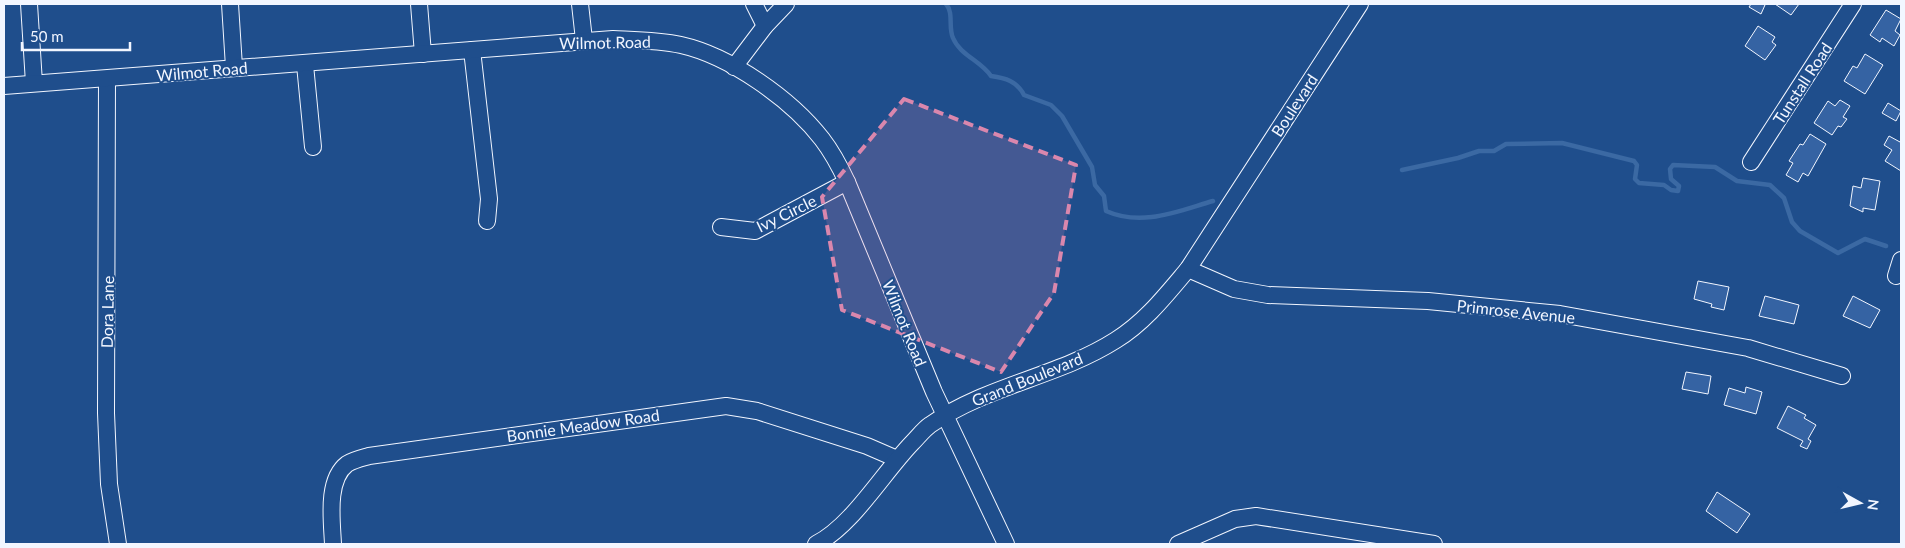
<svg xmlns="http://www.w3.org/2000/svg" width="1905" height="548" font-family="Lato,sans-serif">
<rect width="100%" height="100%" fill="#1f4e8c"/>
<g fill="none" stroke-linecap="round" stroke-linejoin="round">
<g stroke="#3b69a3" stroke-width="4.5">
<path d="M 946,4 C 954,13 948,27 953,38 C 960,55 981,61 991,76 C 1005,78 1017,81 1024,95 L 1051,105 L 1062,116 L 1092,167 L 1095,185 L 1104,196 L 1106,211 C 1142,227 1178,211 1213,201"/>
<polyline points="1402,170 1458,158 1479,151 1494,151 1506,144 1562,143 1634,161 1637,165 1635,179 1639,183 1664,185 1671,190 1678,191 1679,186 1671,179 1670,169 1673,165 1715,167 1737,181 1770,185 1784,198 1792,222 1800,231 1838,253 1865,239 1886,246"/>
</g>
</g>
<g fill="#3563a3" stroke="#f2f6ff">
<polygon points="1751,4 1762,4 1765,5 1761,14 1749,7"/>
<polygon points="1775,4 1799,4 1791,15"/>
<polygon points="1886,10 1901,19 1895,31 1900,35 1894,46 1882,38 1880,42 1870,35"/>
<polygon points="1758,26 1775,37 1772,42 1776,45 1765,60 1745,46"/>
<polygon points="1865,54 1883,65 1865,94 1844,81 1853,66 1857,68"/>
<polygon points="1840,100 1850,106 1843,117 1847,119 1841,127 1838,126 1832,135 1814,123 1828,101 1835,106"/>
<polygon points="1888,103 1901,111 1896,121 1882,113"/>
<polygon points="1810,134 1826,144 1808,176 1803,173 1798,182 1786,175 1793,163 1789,161 1800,144 1803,145"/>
<polygon points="1889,136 1900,142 1901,140 1901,171 1885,161 1892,150 1884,145"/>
<polygon points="1863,178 1880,181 1875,210 1863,208 1863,212 1850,206 1853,186 1861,188"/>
<polygon points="1698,281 1729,287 1724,310 1711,307 1712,304 1694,299"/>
<polygon points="1765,296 1799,305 1794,324 1759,316"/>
<polygon points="1853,296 1880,310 1870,328 1843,316"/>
<polygon points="1686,372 1711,376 1708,394 1682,389"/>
<polygon points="1746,387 1762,392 1756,414 1724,405 1729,388 1745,393"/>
<polygon points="1788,406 1806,415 1804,418 1816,425 1808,439 1811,441 1807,449 1800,446 1803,441 1777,428"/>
<polygon points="1717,492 1750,514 1737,533 1706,511"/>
</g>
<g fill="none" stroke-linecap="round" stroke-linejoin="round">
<g stroke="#f2f6ff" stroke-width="18">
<g id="minor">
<polyline points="29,4 34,83"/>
<polyline points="230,4 234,67"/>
<polyline points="419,4 423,54"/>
<polyline points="580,4 584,40"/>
<polyline points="754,4 765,26"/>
<polyline points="472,50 489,199 487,221"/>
<polyline points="305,65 313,147"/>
<polyline points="734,67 765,26 786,4"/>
<polyline points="107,79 106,413 109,484 118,544"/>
<path d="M 4,86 L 613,39 C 635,40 659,40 681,45 C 730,56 791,99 822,139 C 832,152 840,167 847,182 L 934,392 L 1006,544"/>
<polyline points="1751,162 1853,4"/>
<polyline points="721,227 755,231 847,182"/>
<polyline points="1188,269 1234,289 1268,295 1428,301 1560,314 1748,348 1842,376"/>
<polyline points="1896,276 1901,260"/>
<path d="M 333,544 C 332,521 326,480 347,464 C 353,460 362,458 369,456 L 726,406 L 757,411 L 867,446 L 897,459"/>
<path d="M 816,544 C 852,526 883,473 912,443 C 918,437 924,429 930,425 C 987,385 1058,377 1116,340 C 1145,322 1166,295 1188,269 L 1360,4"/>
<polyline points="1178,544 1235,519 1256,516 1434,544"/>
</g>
</g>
<use href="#minor" stroke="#1f4e8c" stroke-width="16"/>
</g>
<path fill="#da87ad" fill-opacity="0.2" stroke="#da87ad" stroke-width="4" stroke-dasharray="10 6" stroke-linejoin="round" d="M 904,99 L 1076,165 L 1054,293 L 1001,372 L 842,310 L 822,197 Z"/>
<g text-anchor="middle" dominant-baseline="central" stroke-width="4" stroke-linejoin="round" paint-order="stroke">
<g font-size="16" fill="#f2f6ff" stroke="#1f4e8c">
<text transform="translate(605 42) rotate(-1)">Wilmot Road</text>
<text transform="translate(202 71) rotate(-5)">Wilmot Road</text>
<text transform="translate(1802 83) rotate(-57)">Tunstall Road</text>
<text transform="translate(1294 105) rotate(-57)">Boulevard</text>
<text transform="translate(786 213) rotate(-26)">Ivy Circle</text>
<text transform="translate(1516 311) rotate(6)">Primrose Avenue</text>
<text transform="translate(107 312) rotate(-89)">Dora Lane</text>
<text transform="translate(905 323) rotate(68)">Wilmot Road</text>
<text transform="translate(1027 379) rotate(-22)">Grand Boulevard</text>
<text transform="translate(583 425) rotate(-8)">Bonnie Meadow Road</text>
</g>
</g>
<rect width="1905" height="548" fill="none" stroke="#f2f6ff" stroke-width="10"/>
<g transform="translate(1860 503) rotate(98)" stroke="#1f4e8c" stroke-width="4" paint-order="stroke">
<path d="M0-4L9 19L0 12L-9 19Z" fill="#f2f6ff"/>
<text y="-8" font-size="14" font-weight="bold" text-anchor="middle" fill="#f2f6ff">N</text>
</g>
<path d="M22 42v8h108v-8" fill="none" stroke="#f2f6ff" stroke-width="2.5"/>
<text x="30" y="42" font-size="15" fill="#f2f6ff" stroke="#1f4e8c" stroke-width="4" paint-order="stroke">50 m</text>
</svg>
